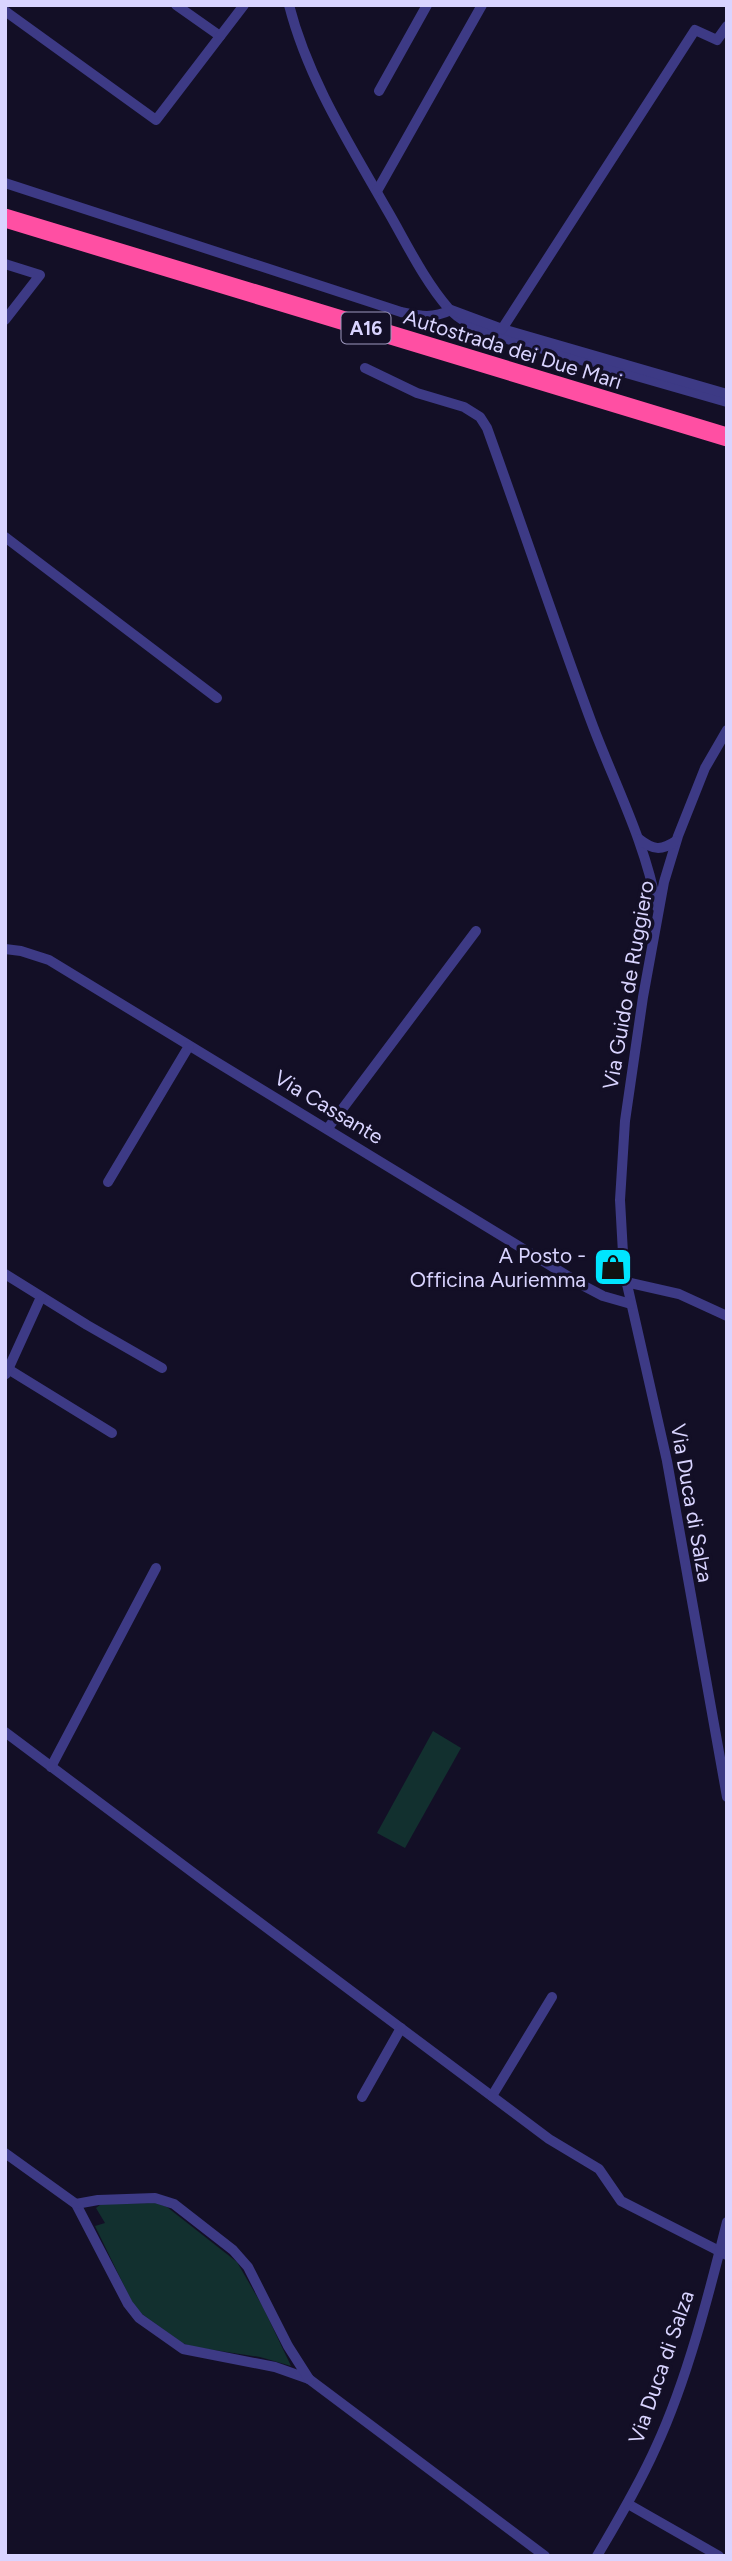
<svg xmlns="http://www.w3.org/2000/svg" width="732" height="2561" font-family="Figtree,sans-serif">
<rect width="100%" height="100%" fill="#130f26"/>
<g fill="#12302f">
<polygon points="433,1731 461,1748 405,1848 377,1833"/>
<polygon points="156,2203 167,2207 237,2262 263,2307 291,2366 260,2357 194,2347 182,2343 142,2314 133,2304 95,2226 105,2223 96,2208 101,2204"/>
</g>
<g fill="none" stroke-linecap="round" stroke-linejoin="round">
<g stroke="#3d3a85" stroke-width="10">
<polyline points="176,5 220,36"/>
<path d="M 289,5 C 308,79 349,143 386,208 C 406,242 423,279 449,309 C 461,321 474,328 490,334 L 727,402"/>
<polyline points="5,11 156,120 244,5"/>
<polyline points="379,91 427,5"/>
<path d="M 5,183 L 401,312 C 420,316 432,319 451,310 L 502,329 L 727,394"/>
<polyline points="377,191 482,5"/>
<polyline points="5,264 40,275 5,320"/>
<polyline points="502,329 695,30 717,40 727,26"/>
<path d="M 365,368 L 417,393 L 464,407 L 480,417 L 487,428 C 522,525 555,624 591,721 C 614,783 645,841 657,907"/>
<polyline points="5,537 217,698"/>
<polyline points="727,730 705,768 678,836 664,882 643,997 625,1121 620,1200 624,1271 667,1461 727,1797"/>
<path d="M 639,839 C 653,850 661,851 676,841"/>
<polyline points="5,949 21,951 49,960 584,1286 603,1296 631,1304"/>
<polyline points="328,1128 476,931"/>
<polyline points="108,1182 189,1046"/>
<polyline points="5,1274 87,1325 162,1368"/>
<polyline points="626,1282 679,1294 727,1316"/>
<polyline points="8,1369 112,1433"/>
<polyline points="6,1374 41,1297"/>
<polyline points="5,1732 549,2139 599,2169 621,2201 727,2255"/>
<polyline points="51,1767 156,1568"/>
<polyline points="492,2096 552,1997"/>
<polyline points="362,2097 401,2028"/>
<polyline points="5,2153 76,2204 128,2304 139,2318 183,2349 275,2367 309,2379 545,2556"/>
<polyline points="76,2204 98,2200 155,2198 174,2204 233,2250 248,2267 288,2346 309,2379"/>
<polyline points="628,2504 719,2556"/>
<path d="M 597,2556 C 618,2520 639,2485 656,2447 C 687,2380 709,2294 727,2222"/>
</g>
<polyline stroke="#ff4fa3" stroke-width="19" points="5,218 727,437"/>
</g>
<defs>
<g id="shop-square" transform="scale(2.0125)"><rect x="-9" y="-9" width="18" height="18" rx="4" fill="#00e5ff" stroke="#130f26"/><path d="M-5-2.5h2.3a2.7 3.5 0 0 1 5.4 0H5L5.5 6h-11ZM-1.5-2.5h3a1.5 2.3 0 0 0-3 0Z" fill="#111"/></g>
</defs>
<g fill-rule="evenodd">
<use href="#shop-square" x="613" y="1267"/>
</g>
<g text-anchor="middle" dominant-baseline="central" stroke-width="7" stroke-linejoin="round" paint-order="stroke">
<rect fill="#130f26" stroke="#9e99be" stroke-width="2" x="341.5" y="312.5" width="49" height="31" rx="5"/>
<g font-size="19" font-weight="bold" fill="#d9d4ff">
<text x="366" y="328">A16</text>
</g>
<g font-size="21" fill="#d9d4ff" stroke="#130f26">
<text transform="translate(513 349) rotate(17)">Autostrada dei Due Mari</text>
<text transform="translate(628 985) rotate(-80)">Via Guido de Ruggiero</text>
<text transform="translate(329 1107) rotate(31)">Via Cassante</text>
<text transform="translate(692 1503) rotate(80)">Via Duca di Salza</text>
<text transform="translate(661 2367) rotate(-71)">Via Duca di Salza</text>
</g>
<g font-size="21" fill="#d9d4ff" stroke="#130f26" text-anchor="end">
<text x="586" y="1255">A Posto -<tspan x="586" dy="24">Officina Auriemma</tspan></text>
</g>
</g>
<rect width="732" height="2561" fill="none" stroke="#d9d4ff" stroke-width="14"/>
</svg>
